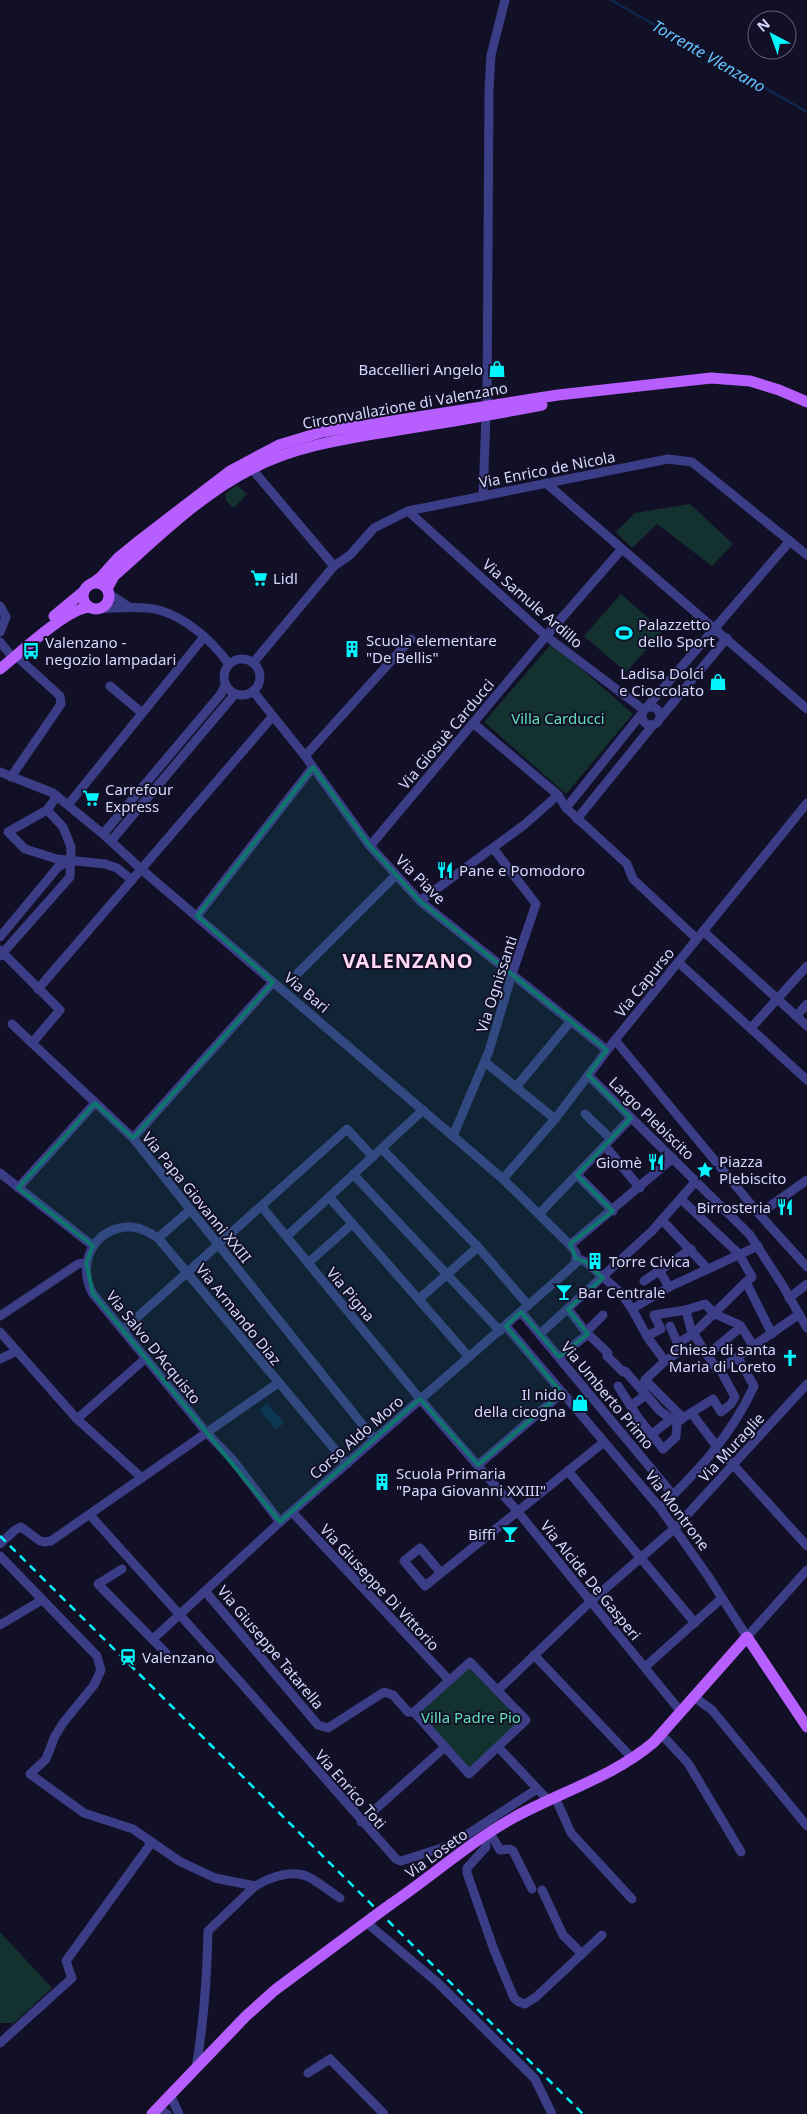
<svg xmlns="http://www.w3.org/2000/svg" width="807" height="2114" font-family="'Noto Sans',sans-serif">
<rect width="100%" height="100%" fill="#121027"/>
<g fill="#13312e">
<polygon points="237,485 247,494 234,508 226,501 225,494"/>
<polygon points="690,504 733,544 712,566 657,524 632,548 616,532 635,513"/>
<polygon points="621,594 663,631 626,672 584,636"/>
<polygon points="552,643 633,714 566,794 484,722"/>
<polygon points="470,1662 526,1720 469,1774 414,1712"/>
<polygon points="0,1932 52,1988 14,2023 0,2023"/>
</g>
<polygon fill="#0d274a" points="267,1403 284,1423 276,1430 259,1410"/>
<g fill="none" stroke-linecap="round" stroke-linejoin="round">
<polyline stroke="#0d274a" stroke-width="2.5" points="611,0 807,112"/>
<g stroke="#3b3d86" stroke-width="9">
<polyline points="487,406 489,90 491,55 505,0"/>
<polyline points="252,469 334,566"/>
<polyline points="546,483 807,709"/>
<polyline points="483,496 486,416"/>
<polyline points="408,511 546,636 644,710"/>
<polyline points="108,593 129,607"/>
<polyline points="0,606 6,617 0,632"/>
<path d="M 101,608 C 120,609 140,605 159,610 C 187,618 212,641 229,664"/>
<polyline points="0,642 9,653"/>
<circle cx="242" cy="677" r="18"/>
<polyline points="253,663 334,566 350,555 374,528 408,511 668,459 692,462 807,555"/>
<polyline points="110,686 142,713"/>
<polyline points="253,691 305,756 370,846 420,901 607,1050"/>
<circle cx="651" cy="716" r="9"/>
<polyline points="646,708 790,541"/>
<polyline points="661,717 727,638"/>
<polyline points="473,723 558,795 566,808 627,864 633,879 697,939"/>
<polyline points="305,756 411,639"/>
<polyline points="0,772 53,793 103,834 141,869 503,1179 571,1246 576,1253 576,1263 557,1280 280,1522 153,1639"/>
<polyline points="11,777 61,704 60,696 16,656"/>
<polyline points="68,805 204,637"/>
<polyline points="566,808 643,712"/>
<polyline points="47,810 8,832 25,849 57,859 105,864 117,868 132,880"/>
<polyline points="577,819 653,725"/>
<polyline points="103,834 221,694 225,685"/>
<polyline points="111,841 235,694"/>
<polyline points="370,846 546,636 621,550"/>
<polyline points="420,901 524,825 558,795"/>
<polyline points="197,916 313,767"/>
<polyline points="703,931 807,1026"/>
<polyline points="0,937 58,867 70,861"/>
<polyline points="0,950 60,1010 32,1043 133,1138 374,1439"/>
<polyline points="0,956 70,877 71,847 63,827 47,810 57,796"/>
<polyline points="678,962 807,1080"/>
<polyline points="298,973 396,875"/>
<polyline points="38,989 273,716"/>
<polyline points="796,1016 807,1004"/>
<polyline points="12,1024 32,1043"/>
<polyline points="751,1028 807,966"/>
<polyline points="615,1040 759,1214 807,1267"/>
<polyline points="485,1062 555,1119"/>
<polyline points="588,1075 750,1235 783,1286 807,1328"/>
<polyline points="516,1087 571,1021"/>
<polyline points="585,1114 611,1139"/>
<polyline points="453,1136 489,1051 512,974 536,904 493,848"/>
<polyline points="133,1138 273,982"/>
<polyline points="605,1146 640,1188"/>
<polyline points="382,1149 478,1247 528,1305"/>
<polyline points="0,1173 93,1246"/>
<polyline points="353,1174 500,1331"/>
<polyline points="577,1175 613,1211"/>
<polyline points="503,1179 555,1119 615,1040 807,803"/>
<polyline points="18,1188 95,1103"/>
<polyline points="330,1198 469,1357"/>
<polyline points="681,1199 739,1254 752,1277 746,1282 772,1334"/>
<polyline points="262,1207 420,1399 518,1512 681,1712"/>
<polyline points="539,1214 631,1118"/>
<polyline points="759,1214 807,1180"/>
<polyline points="662,1220 708,1269"/>
<polyline points="287,1236 423,1110"/>
<polyline points="158,1238 189,1211"/>
<polyline points="570,1245 673,1158"/>
<polyline points="576,1258 586,1262 620,1292 632,1309 648,1338 665,1361"/>
<polyline points="308,1263 352,1224"/>
<polyline points="659,1270 669,1287"/>
<polyline points="644,1281 691,1249"/>
<polyline points="789,1298 807,1284"/>
<polyline points="419,1299 478,1247"/>
<polyline points="568,1309 586,1332 608,1353 607,1356 623,1372 625,1371 660,1411 677,1423"/>
<polyline points="632,1309 669,1287 758,1246"/>
<polyline points="686,1310 691,1330 716,1368 720,1369"/>
<polyline points="521,1312 673,1495"/>
<polyline points="0,1316 78,1264 86,1263"/>
<polyline points="506,1326 660,1508 708,1576 747,1637 807,1570"/>
<polyline points="123,1330 347,1129 373,1157"/>
<polyline points="0,1332 77,1419 142,1478"/>
<polyline points="586,1332 603,1315"/>
<polyline points="540,1334 652,1231 696,1181"/>
<polyline points="647,1336 661,1329 654,1315 686,1310 705,1304 715,1314 740,1325 754,1347"/>
<polyline points="678,1343 693,1334 746,1282"/>
<polyline points="707,1355 741,1327"/>
<polyline points="559,1357 588,1334"/>
<polyline points="0,1359 17,1351"/>
<polyline points="720,1369 798,1315"/>
<polyline points="645,1380 683,1418 713,1399 721,1412 731,1404 735,1397 720,1369"/>
<polyline points="618,1386 637,1416 663,1449 676,1437 677,1423 681,1420"/>
<polyline points="632,1405 643,1397 645,1380 665,1361 681,1351 670,1326"/>
<polyline points="692,1414 718,1448 807,1546"/>
<polyline points="77,1419 146,1358"/>
<polyline points="652,1434 671,1419"/>
<polyline points="478,1465 562,1393"/>
<polyline points="568,1471 695,1623"/>
<path d="M 660,1508 C 699,1470 731,1436 754,1386 L 738,1358"/>
<polyline points="292,1512 449,1680"/>
<polyline points="90,1515 242,1684 396,1859 401,1861 451,1845 537,1789"/>
<path d="M 280,1522 L 232,1459 L 207,1433 L 93,1294 C 75,1263 96,1225 132,1227 C 142,1228 150,1233 158,1238 L 347,1464"/>
<polyline points="0,1544 15,1530 21,1527 40,1541 44,1542 51,1541 278,1383"/>
<path d="M 0,1556 L 97,1656 L 101,1670 L 94,1685 L 63,1723 L 55,1736 L 46,1759 L 30,1774 L 84,1813 L 133,1829 L 179,1861 L 215,1878 L 255,1886 C 269,1878 287,1871 303,1875 C 313,1877 330,1892 340,1898"/>
<polyline points="122,1569 98,1584 166,1653"/>
<polyline points="441,1573 420,1548 404,1561 425,1586 604,1442"/>
<polyline points="205,1591 318,1725 328,1728 384,1692 393,1695 408,1712 414,1712"/>
<polyline points="0,1625 42,1600"/>
<polyline points="534,1655 633,1759"/>
<polygon points="470,1662 526,1720 469,1774 414,1712"/>
<polyline points="645,1667 722,1598"/>
<polyline points="498,1690 591,1601 675,1528 807,1384"/>
<polyline points="694,1697 712,1710 807,1826"/>
<polyline points="661,1734 688,1763 741,1852"/>
<polyline points="498,1747 548,1800"/>
<polyline points="555,1797 571,1833 632,1899"/>
<polyline points="361,1822 445,1747"/>
<polyline points="490,1833 500,1850 510,1849 513,1851 532,1889"/>
<polyline points="485,1836 486,1847 467,1868 467,1873 494,1950 514,1998 519,2002 525,2004 536,1997 602,1935"/>
<polyline points="542,1890 563,1935 582,1954"/>
<polyline points="367,1923 438,1983 535,2079 552,2114"/>
<polyline points="0,2043 72,1978 66,1961 152,1842"/>
<path d="M 196,2068 C 204,2022 207,1977 208,1931 L 255,1886"/>
<polyline points="308,2073 330,2059 384,2114"/>
<polyline points="170,2095 179,2114"/>
<polyline points="158,2108 167,2114"/>
</g>
<g stroke="#b75efe" stroke-width="11">
<polyline points="93,583 101,577 118,558 140,540 230,471 279,445 322,432 558,395 711,378 750,381 779,390 807,402"/>
<circle cx="96" cy="596" r="13"/>
<path d="M 107,589 L 114,576 C 157,538 200,495 251,469 C 299,444 352,438 404,429 C 450,422 496,414 542,405"/>
<polyline points="54,616 83,592"/>
<path d="M 0,669 C 20,653 66,609 89,607"/>
<path d="M 391,1904 C 432,1876 470,1842 513,1818 C 560,1792 613,1777 654,1742 L 747,1637 L 807,1727"/>
<polyline points="152,2114 246,2016 275,1990 372,1918"/>
</g>
<polyline stroke="#03f6fe" stroke-width="2.5" stroke-dasharray="8 6" stroke-linecap="butt" points="0,1536 583,2114"/>
<polyline stroke="#b75efe" stroke-width="11" points="372,1918 391,1904"/>
</g>
<path fill="#0f766e" fill-opacity="0.2" stroke="#0f766e" stroke-width="4" stroke-linejoin="round" d="M 313,767 L 370,846 L 420,901 L 607,1050 L 588,1075 L 631,1118 L 577,1175 L 613,1211 L 570,1244 L 576,1258 L 586,1262 L 603,1278 L 568,1309 L 588,1334 L 559,1357 L 521,1312 L 506,1326 L 562,1393 L 478,1465 L 420,1399 L 280,1522 L 93,1294 L 86,1263 L 93,1246 L 18,1188 L 95,1103 L 133,1138 L 273,982 L 197,916 Z"/>
<defs>
<g id="shop-bare" transform="scale(1.35)"><path d="M-5-2.5h2.3a2.7 3.5 0 0 1 5.4 0H5L5.5 6h-11ZM-1.5-2.5h3a1.5 2.3 0 0 0-3 0Z" fill="#03f6fe" stroke="#121027" stroke-width="2.5" paint-order="stroke"/></g>
<g id="supermarket-bare" transform="scale(1.35)"><path d="M-6-5.5h2.5l.6 2H6L4.5 2H-2.5L-4.4-4H-6ZM-1.5 3.2a1.3 1.3 0 1 0 .1 0ZM3 3.2a1.3 1.3 0 1 0 .1 0Z" fill="#03f6fe" stroke="#121027" stroke-width="2.5" paint-order="stroke"/></g>
<g id="stadium-bare" transform="scale(1.35)"><path d="M0-5a6.5 5 0 1 0 0 10a6.5 5 0 1 0 0-10ZM-3.5-1.8h7v3.6h-7Z" fill="#03f6fe" stroke="#121027" stroke-width="2.5" paint-order="stroke"/></g>
<g id="building-bare" transform="scale(1.35)"><path d="M-4-6H4V6H1V3H-1V6H-4ZM-2.5-4.3h1.7v1.8h-1.7ZM.8-4.3h1.7v1.8H.8ZM-2.5-1h1.7V.8h-1.7ZM.8-1h1.7V.8H.8Z" fill="#03f6fe" stroke="#121027" stroke-width="2.5" paint-order="stroke"/></g>
<g id="bus-bare" transform="scale(1.35)"><path d="M-5-6H5V4H4V6H2V4H-2V6H-4V4H-5ZM-3.5-4V0h7V-4ZM-3.5 1.2v1.5H-2V1.2ZM2 1.2v1.5H3.5V1.2Z" fill="#03f6fe" stroke="#121027" stroke-width="2.5" paint-order="stroke"/></g>
<g id="restaurant-bare" transform="scale(1.35)"><path d="M-5-6h1v4h1v-4h1v4h1v-4h1v5L-1.5 .5V6h-2V.5L-5-1ZM5-6V6H3V1.5H1.5Q1.5-4 5-6Z" fill="#03f6fe" stroke="#121027" stroke-width="2.5" paint-order="stroke"/></g>
<g id="sight-bare" transform="scale(1.35)"><path d="M0-6L1.8-2.2L6-1.7L2.9 1.2L3.7 5.4L0 3.3L-3.7 5.4L-2.9 1.2L-6-1.7L-1.8-2.2Z" fill="#03f6fe" stroke="#121027" stroke-width="2.5" paint-order="stroke"/></g>
<g id="bar-bare" transform="scale(1.35)"><path d="M-6-5H6L.8 .8V4.5H3.5V6h-7V4.5H-.8V.8Z" fill="#03f6fe" stroke="#121027" stroke-width="2.5" paint-order="stroke"/></g>
<g id="church-bare" transform="scale(1.35)"><path d="M-1.2-6h2.4v3.5h3.3v2.4h-3.3V6h-2.4V-.1h-3.3v-2.4h3.3Z" fill="#03f6fe" stroke="#121027" stroke-width="2.5" paint-order="stroke"/></g>
<g id="station-bare" transform="scale(1.35)"><path d="M-3-6H3Q5-6 5-4V2Q5 4 3 4L4.5 6H3L1.5 4h-3L-3 6H-4.5L-3 4Q-5 4-5 2V-4Q-5-6-3-6ZM-3.5-4v3h7v-3ZM-3.5 1v1.5H-2V1ZM2 1v1.5H3.5V1Z" fill="#03f6fe" stroke="#121027" stroke-width="2.5" paint-order="stroke"/></g>
</defs>
<g fill-rule="evenodd">
<use href="#shop-bare" x="497" y="369"/>
<use href="#supermarket-bare" x="259" y="578"/>
<use href="#stadium-bare" x="624" y="633"/>
<use href="#building-bare" x="352" y="649"/>
<use href="#bus-bare" x="31" y="651"/>
<use href="#shop-bare" x="718" y="682"/>
<use href="#supermarket-bare" x="91" y="798"/>
<use href="#restaurant-bare" x="445" y="870"/>
<use href="#restaurant-bare" x="656" y="1162"/>
<use href="#sight-bare" x="705" y="1170"/>
<use href="#restaurant-bare" x="785" y="1207"/>
<use href="#building-bare" x="595" y="1261"/>
<use href="#bar-bare" x="564" y="1292"/>
<use href="#church-bare" x="790" y="1358"/>
<use href="#shop-bare" x="580" y="1403"/>
<use href="#building-bare" x="382" y="1482"/>
<use href="#bar-bare" x="510" y="1534"/>
<use href="#station-bare" x="128" y="1657"/>
</g>
<g text-anchor="middle" dominant-baseline="central" stroke-width="4" stroke-linejoin="round" paint-order="stroke">
<g font-size="15" fill="#d8d6ff" stroke="#121027" text-anchor="start">
<text x="483" y="369" text-anchor="end">Baccellieri Angelo</text>
<text x="273" y="578">Lidl</text>
<text x="638" y="624">Palazzetto<tspan x="638" dy="17">dello Sport</tspan></text>
<text x="366" y="640">Scuola elementare<tspan x="366" dy="17">"De Bellis"</tspan></text>
<text x="45" y="642">Valenzano -<tspan x="45" dy="17">negozio lampadari</tspan></text>
<text x="704" y="673" text-anchor="end">Ladisa Dolci<tspan x="704" dy="17">e Cioccolato</tspan></text>
<text x="105" y="789">Carrefour<tspan x="105" dy="17">Express</tspan></text>
<text x="459" y="870">Pane e Pomodoro</text>
<text x="719" y="1161">Piazza<tspan x="719" dy="17">Plebiscito</tspan></text>
<text x="642" y="1162" text-anchor="end">Giomè</text>
<text x="771" y="1207" text-anchor="end">Birrosteria</text>
<text x="609" y="1261">Torre Civica</text>
<text x="578" y="1292">Bar Centrale</text>
<text x="776" y="1349" text-anchor="end">Chiesa di santa<tspan x="776" dy="17">Maria di Loreto</tspan></text>
<text x="566" y="1394" text-anchor="end">Il nido<tspan x="566" dy="17">della cicogna</tspan></text>
<text x="396" y="1473">Scuola Primaria<tspan x="396" dy="17">"Papa Giovanni XXIII"</tspan></text>
<text x="496" y="1534" text-anchor="end">Biffi</text>
<text x="142" y="1657">Valenzano</text>
</g>
<g font-size="15" fill="#d8d6ff" stroke="#121027">
<text transform="translate(405 405) rotate(-10)">Circonvallazione di Valenzano</text>
<text transform="translate(547 469) rotate(-11)">Via Enrico de Nicola</text>
<text transform="translate(533 603) rotate(41)">Via Samule Ardillo</text>
<text transform="translate(446 734) rotate(-50)">Via Giosuè Carducci</text>
<text transform="translate(421 879) rotate(45)">Via Piave</text>
<text transform="translate(644 982) rotate(-51)">Via Capurso</text>
<text transform="translate(496 984) rotate(-72)">Via Ognissanti</text>
<text transform="translate(307 992) rotate(40)">Via Bari</text>
<text transform="translate(652 1118) rotate(44)">Largo Plebiscito</text>
<text transform="translate(197 1197) rotate(51)">Via Papa Giovanni XXIII</text>
<text transform="translate(351 1294) rotate(50)">Via Pigna</text>
<text transform="translate(239 1314) rotate(51)">Via Armando Diaz</text>
<text transform="translate(154 1347) rotate(51)">Via Salvo D'Acquisto</text>
<text transform="translate(608 1395) rotate(50)">Via Umberto Primo</text>
<text transform="translate(356 1437) rotate(-41)">Corso Aldo Moro</text>
<text transform="translate(731 1447) rotate(-47)">Via Muraglie</text>
<text transform="translate(678 1510) rotate(53)">Via Montrone</text>
<text transform="translate(591 1580) rotate(51)">Via Alcide De Gasperi</text>
<text transform="translate(380 1587) rotate(47)">Via Giuseppe Di Vittorio</text>
<text transform="translate(271 1647) rotate(50)">Via Giuseppe Tatarella</text>
<text transform="translate(351 1789) rotate(49)">Via Enrico Toti</text>
<text transform="translate(436 1853) rotate(-36)">Via Loseto</text>
</g>
<g font-size="15" fill="#61e0b8" stroke="#121027">
<text x="558" y="718">Villa Carducci</text>
<text x="471" y="1717">Villa Padre Pio</text>
</g>
<g font-size="16" font-style="italic" fill="#65c2fe" stroke="#121027">
<text transform="translate(709 56) rotate(30)">Torrente Vlenzano</text>
</g>
<g font-size="20" font-weight="bold" letter-spacing="1" fill="#ffd8f3" stroke="#121027">
<text x="408" y="960">VALENZANO</text>
</g>
</g>
<g transform="translate(772 35) rotate(319)"><circle r="24" fill="#121027" stroke="#615f7d"/>
<path d="M0-4L9 19L0 12L-9 19Z" fill="#03f6fe"/>
<text y="-8" font-size="14" font-weight="bold" text-anchor="middle" fill="#d8d6ff">N</text>
</g>
</svg>
